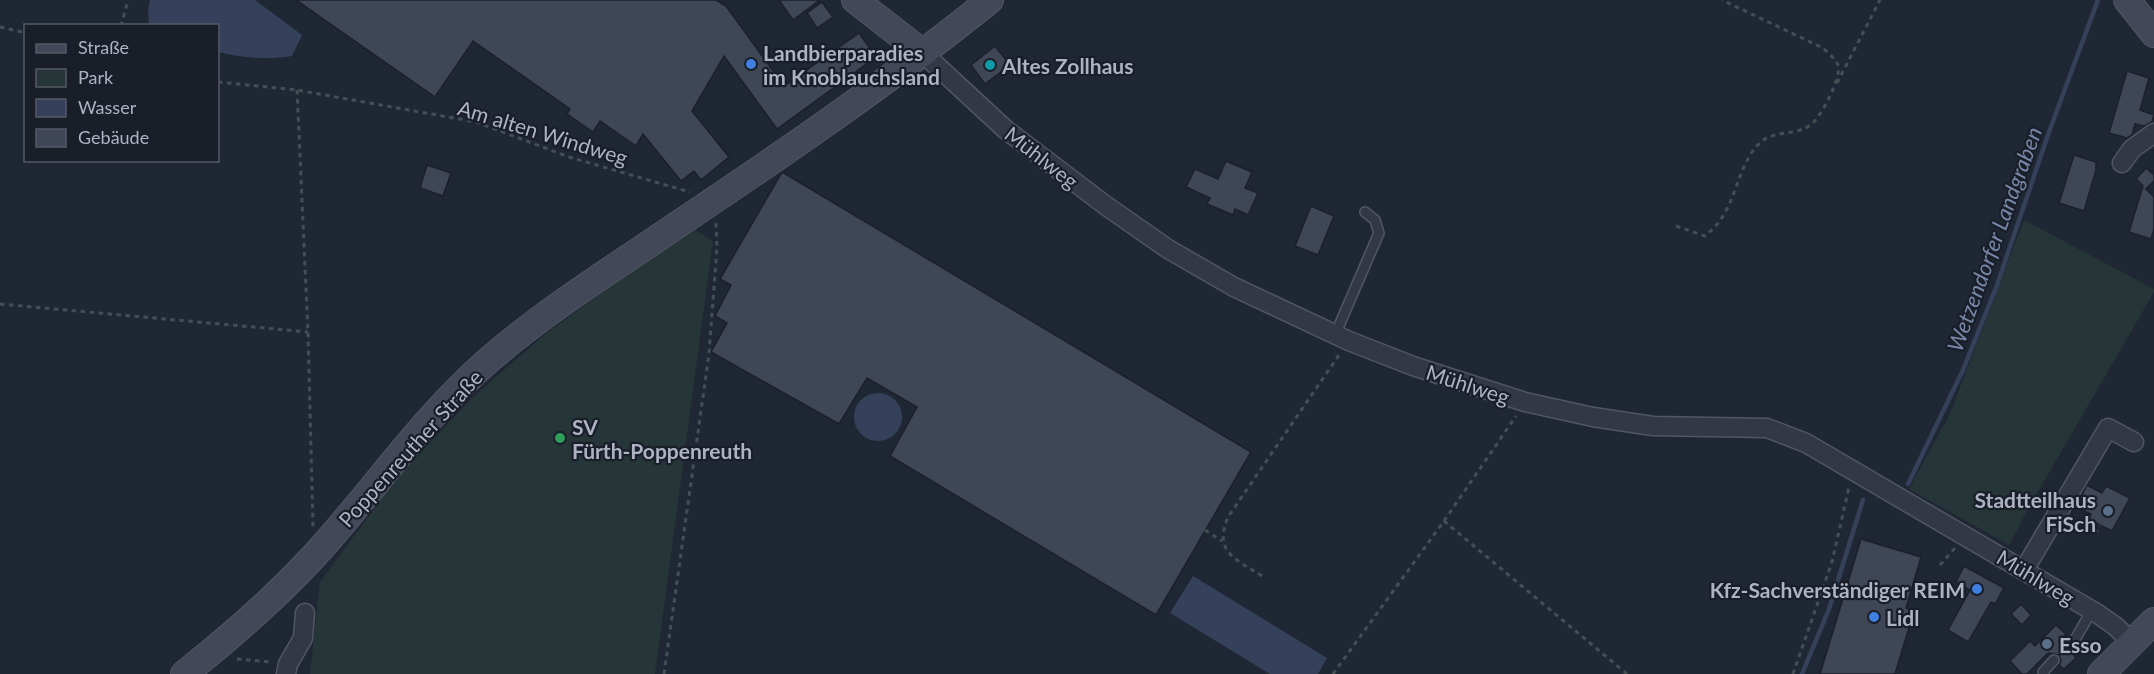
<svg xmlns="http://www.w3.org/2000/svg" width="2154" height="674" font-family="Lato,sans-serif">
<rect width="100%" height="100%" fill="#202734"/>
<g fill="#253538">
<polygon points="2024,220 2154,289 2154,292 2028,509 2009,545 1909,489 1949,416"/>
<polygon points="690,227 713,241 655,674 310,674 320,582 396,479 472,398 543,336"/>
</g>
<g fill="#35405a">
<path d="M 150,0 L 255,0 L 302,35 L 292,56 C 268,60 241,58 218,52 L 218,26 L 149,25 L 148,10 Z"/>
<circle cx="878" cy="417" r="24"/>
<polygon points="1193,576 1327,658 1318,674 1270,674 1170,613"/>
</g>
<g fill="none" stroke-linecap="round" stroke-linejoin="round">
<g stroke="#35405a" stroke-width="4.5">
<polyline points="1908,484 1963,370 1997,285 2049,132 2098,0"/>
<polyline points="1802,674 1829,609 1863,500"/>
</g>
</g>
<g fill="#3f4655" stroke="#1b202b" stroke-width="1.5">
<polygon points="296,0 716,0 726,6 784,86 859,33 876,57 777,129 724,56 692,111 729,157 701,180 694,171 681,181 643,134 636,146 600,121 593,132 567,114 570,109 473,41 435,97"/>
<polygon points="779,0 820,0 793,20"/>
<polygon points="822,2 833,17 817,28 807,13"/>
<polygon points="995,46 1010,65 985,84 971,65"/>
<polygon points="2127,71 2149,78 2140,110 2154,115 2152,122 2144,126 2135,124 2132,135 2127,138 2109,133"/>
<polygon points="2074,155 2096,162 2096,170 2084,211 2059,203"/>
<polygon points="1226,161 1252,172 1245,188 1258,193 1248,215 1235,209 1233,215 1207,204 1210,198 1186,187 1195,169 1218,179"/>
<polygon points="427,165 451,173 443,196 420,188"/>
<polygon points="2146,168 2154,175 2154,181 2146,189 2154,197 2154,229 2151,239 2129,232 2143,186 2136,179"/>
<polygon points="782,172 1251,452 1156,615 890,456 917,407 867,378 839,424 711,352 727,323 715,316 731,285 720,279"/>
<polygon points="1311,206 1334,216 1318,255 1295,246"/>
<polygon points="2087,485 2102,493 2106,486 2130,498 2112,531 2088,519 2091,514 2076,507"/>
<polygon points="1861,539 1921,557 1906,608 1914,611 1895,674 1820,674"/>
<polygon points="1964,566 2004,588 1995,604 1991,602 1968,642 1948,630 1970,590 1956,582"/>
<polygon points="2021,604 2031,615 2022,625 2011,614"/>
<polygon points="2056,625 2066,634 2060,640 2062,643 2061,652 2065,654 2072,653 2076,658 2064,669 2059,665 2061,661 2059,655 2048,653 2027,674 2022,674 2010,661 2030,641 2035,646"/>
</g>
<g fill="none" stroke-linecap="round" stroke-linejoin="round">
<g stroke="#515663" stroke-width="12">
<g id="lane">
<polyline points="1335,335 1379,233 1375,220 1365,212"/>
<polyline points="2067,648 2073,643 2092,610"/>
<polyline points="2044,674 2043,672 2054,660"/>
</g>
</g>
<g stroke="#515663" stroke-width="21">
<g id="street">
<polyline points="923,53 1005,129 1105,205 1168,249 1234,287 1349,341 1413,366 1525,402 1593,417 1653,426 1767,428 1806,443 2098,614 2115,626 2133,643"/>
<polyline points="2122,163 2132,149 2154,133"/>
<polyline points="2024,570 2108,428 2134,442"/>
<polyline points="286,674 288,664 303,638 305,613"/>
</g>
</g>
<g stroke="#515663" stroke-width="28">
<g id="secondary">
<polyline points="855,0 923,53"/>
<polyline points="2127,0 2154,34"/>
<path d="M 184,674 C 237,632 287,588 331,537 C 383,477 430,411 490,359 C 549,308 616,267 680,223 C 786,152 891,80 990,0"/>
<polyline points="2101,674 2154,621"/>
</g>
</g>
<g stroke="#425054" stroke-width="3" stroke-dasharray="4.5 4.5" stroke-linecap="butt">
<polyline points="121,26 128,0"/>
<polyline points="0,27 26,33"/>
<polyline points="218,82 297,90 476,122 569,157 690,192"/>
<polyline points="1837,83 1880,0"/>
<polyline points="297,90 308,332 313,526"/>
<path d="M 1676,226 L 1705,236 C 1711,231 1717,225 1721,219 C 1735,199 1738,173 1752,152 C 1769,127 1789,138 1809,126 C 1820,120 1842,77 1838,65 C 1835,58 1828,53 1823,48 L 1722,0"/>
<polyline points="0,304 308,332"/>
<polyline points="2071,518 2096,532 2100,525"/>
<polyline points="1444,521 1627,674"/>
<polyline points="1205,530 1222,541"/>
<polyline points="1940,565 1955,548"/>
<path d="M 1262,576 C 1236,559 1213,553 1228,517 L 1339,355"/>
<polyline points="237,659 271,662"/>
<polyline points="664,674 709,354 717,247 716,223"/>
<polyline points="1333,674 1444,521 1516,416"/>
<polyline points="1793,674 1832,562 1849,487"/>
</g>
<use href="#lane" stroke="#333944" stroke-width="9"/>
<use href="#street" stroke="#333944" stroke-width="18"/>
<use href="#secondary" stroke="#424857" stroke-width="26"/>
</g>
<g fill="#3f7fe0" stroke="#191e29" stroke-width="2">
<circle cx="751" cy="64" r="6"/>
<circle cx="1977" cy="589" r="6"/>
<circle cx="1874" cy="617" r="6"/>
</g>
<circle fill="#0f9aa8" stroke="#191e29" stroke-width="2" cx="990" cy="65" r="6"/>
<circle fill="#2e9e5b" stroke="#191e29" stroke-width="2" cx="560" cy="438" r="6"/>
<g fill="#5c6f8a" stroke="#191e29" stroke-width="2">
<circle cx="2108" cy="511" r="6"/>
<circle cx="2047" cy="644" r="6"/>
</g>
<g text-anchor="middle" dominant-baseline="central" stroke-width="4.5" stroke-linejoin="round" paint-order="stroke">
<g font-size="21" font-weight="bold" fill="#adb3c2" stroke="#191e29" text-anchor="start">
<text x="763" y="52">Landbierparadies<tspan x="763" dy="24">im Knoblauchsland</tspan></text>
<text x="1002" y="65">Altes Zollhaus</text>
<text x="572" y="426">SV<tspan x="572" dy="24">Fürth-Poppenreuth</tspan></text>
<text x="2096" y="499" text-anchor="end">Stadtteilhaus<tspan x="2096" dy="24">FiSch</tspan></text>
<text x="1965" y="589" text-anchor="end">Kfz-Sachverständiger REIM</text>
<text x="1886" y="617">Lidl</text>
<text x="2059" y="644">Esso</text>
</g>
<g font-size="21" fill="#adb3c2" stroke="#191e29">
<text transform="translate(543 132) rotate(17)">Am alten Windweg</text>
<text transform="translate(1042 157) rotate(38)">Mühlweg</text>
<text transform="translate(1468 384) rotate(18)">Mühlweg</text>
<text transform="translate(410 448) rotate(-48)">Poppenreuther Straße</text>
<text transform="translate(2036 577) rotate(31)">Mühlweg</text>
</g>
<g font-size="22" font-style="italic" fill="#7787a8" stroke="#191e29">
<text transform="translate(1994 239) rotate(-70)">Wetzendorfer Landgraben</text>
</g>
</g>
<rect x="24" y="24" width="195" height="138" fill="#191e29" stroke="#545a66" stroke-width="1.5"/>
<rect x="36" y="44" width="30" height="9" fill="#424857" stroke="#545a66" stroke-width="1.5"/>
<text x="78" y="54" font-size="18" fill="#adb3c2">Straße</text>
<rect x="36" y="69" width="30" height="18" fill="#253538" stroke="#545a66" stroke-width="1.5"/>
<text x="78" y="84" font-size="18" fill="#adb3c2">Park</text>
<rect x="36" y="99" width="30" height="18" fill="#35405a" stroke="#545a66" stroke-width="1.5"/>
<text x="78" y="114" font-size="18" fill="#adb3c2">Wasser</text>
<rect x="36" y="129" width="30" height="18" fill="#3f4655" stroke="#545a66" stroke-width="1.5"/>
<text x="78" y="144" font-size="18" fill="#adb3c2">Gebäude</text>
</svg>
